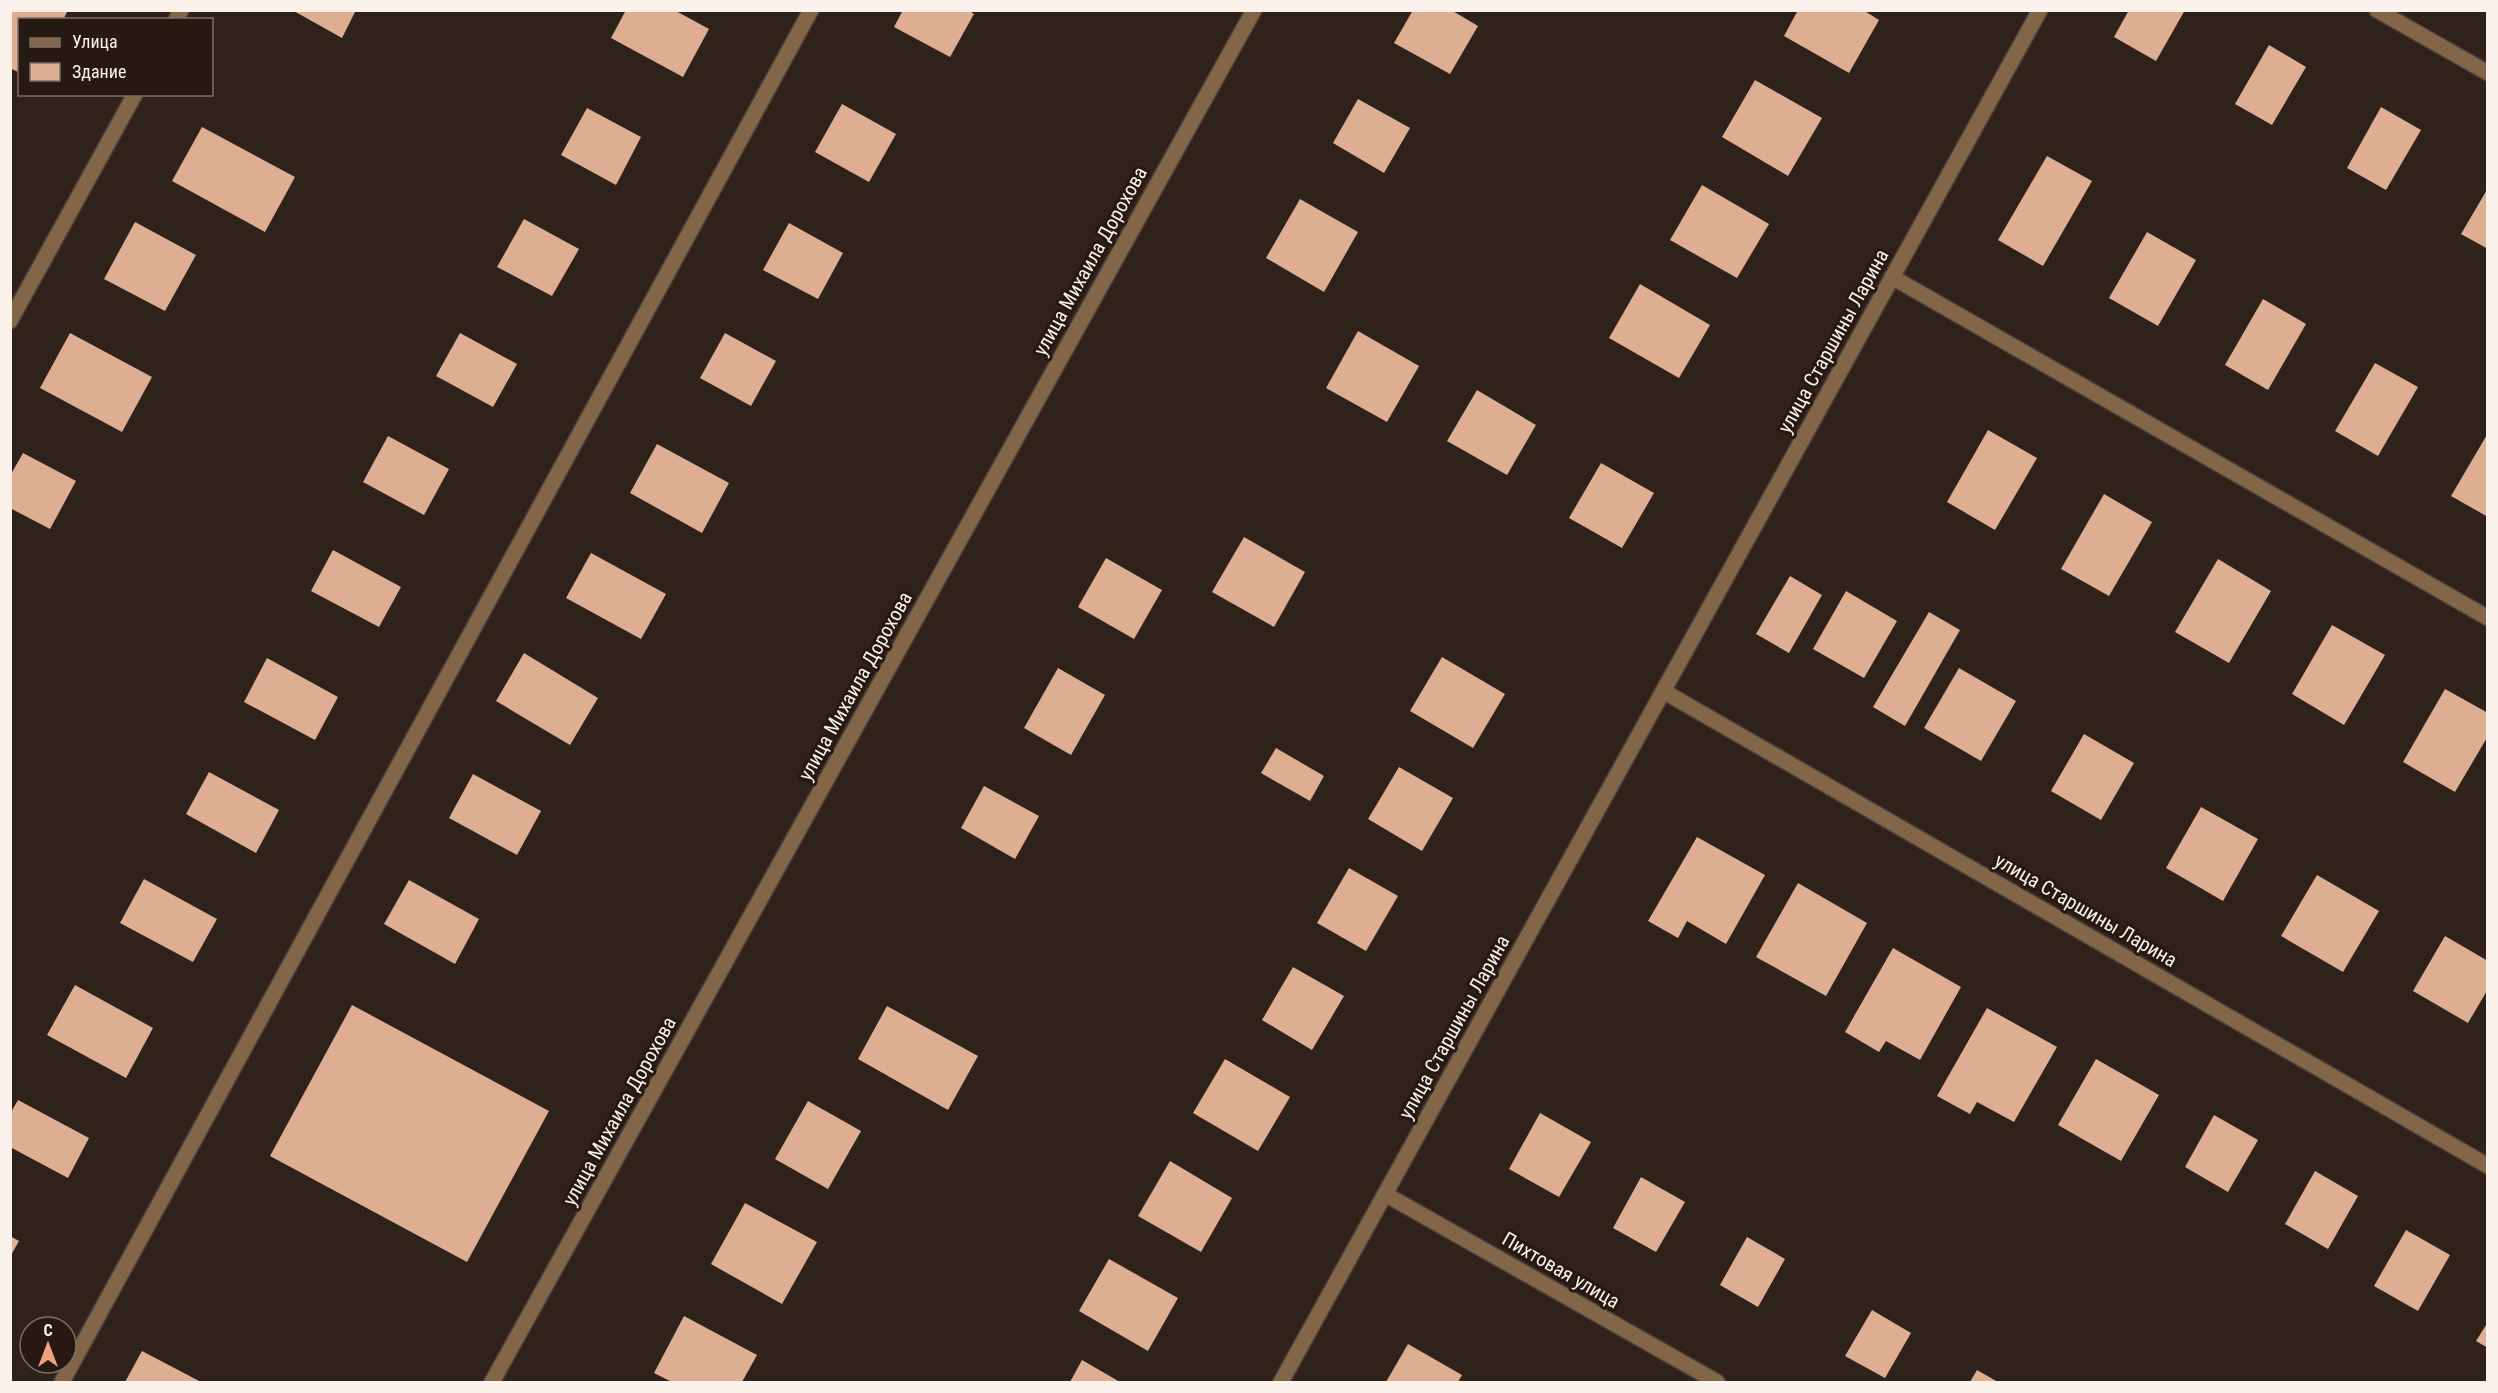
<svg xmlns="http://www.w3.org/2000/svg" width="2498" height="1393" font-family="'Roboto Condensed',sans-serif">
<rect width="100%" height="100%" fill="#2f221a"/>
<g fill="#deae93">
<polygon points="10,10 68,10 63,20 20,20 20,73 10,68"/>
<polygon points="292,10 356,10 342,38"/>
<polygon points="626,10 674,10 709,29 683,77 611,38"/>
<polygon points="903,10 968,10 974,14 950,57 894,27"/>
<polygon points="1413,10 1451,10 1478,26 1450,74 1394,43"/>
<polygon points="1798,10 1863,10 1879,20 1849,73 1784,36"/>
<polygon points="2129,10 2185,10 2156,61 2114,37"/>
<polygon points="2269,45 2306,67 2272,125 2235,104"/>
<polygon points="1755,80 1822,118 1788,176 1722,137"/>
<polygon points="1358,99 1410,128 1384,173 1333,143"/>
<polygon points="842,104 896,134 869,182 815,152"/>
<polygon points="2381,107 2421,130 2386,190 2347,168"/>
<polygon points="587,108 641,137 616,185 561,155"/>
<polygon points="202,127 295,177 265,232 172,181"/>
<polygon points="2047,156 2092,181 2043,266 1998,240"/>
<polygon points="1702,185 1769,224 1737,278 1670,240"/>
<polygon points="2488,188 2488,249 2461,234"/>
<polygon points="1300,199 1358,232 1324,292 1266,258"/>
<polygon points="524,219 579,249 552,296 497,267"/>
<polygon points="135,222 196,255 165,311 104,279"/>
<polygon points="789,223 843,253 818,299 763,270"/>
<polygon points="2147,232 2196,260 2158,326 2109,298"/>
<polygon points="1640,284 1710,325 1679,378 1609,338"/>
<polygon points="2263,299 2306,324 2268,390 2225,365"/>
<polygon points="1358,331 1419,366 1387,422 1326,388"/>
<polygon points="70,333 152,377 122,432 40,388"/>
<polygon points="460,333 517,364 493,407 436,376"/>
<polygon points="725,333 776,361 751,406 700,378"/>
<polygon points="2375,363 2418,387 2378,456 2335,431"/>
<polygon points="1477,390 1536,425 1507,475 1447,441"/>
<polygon points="1988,430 2037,458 1995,530 1947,502"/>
<polygon points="2488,433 2488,517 2451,496"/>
<polygon points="388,436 449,469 424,515 363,482"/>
<polygon points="657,444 729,483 702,533 630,493"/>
<polygon points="23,453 76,481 50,529 10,508 10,476"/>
<polygon points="1601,463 1654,493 1622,548 1569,518"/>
<polygon points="2104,494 2152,522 2109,596 2061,569"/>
<polygon points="1244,537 1305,572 1274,627 1212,592"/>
<polygon points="333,550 401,587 379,627 311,591"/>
<polygon points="591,553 666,594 641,639 566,598"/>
<polygon points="1106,558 1162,590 1134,639 1078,607"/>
<polygon points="2218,559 2271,591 2229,663 2175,632"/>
<polygon points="1790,576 1822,595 1789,653 1756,634"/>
<polygon points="1846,591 1897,621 1864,678 1813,649"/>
<polygon points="1929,612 1960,630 1905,726 1873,707"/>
<polygon points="2332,625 2385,655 2344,725 2292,694"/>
<polygon points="524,653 598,698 570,745 496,701"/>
<polygon points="1442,657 1505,694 1473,748 1410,711"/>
<polygon points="267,658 338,697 315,740 244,702"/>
<polygon points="1058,668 1105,695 1071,755 1024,728"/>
<polygon points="1959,668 2016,701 1981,761 1924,728"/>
<polygon points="2445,689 2488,713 2488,736 2455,792 2403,762"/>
<polygon points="2084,734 2134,763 2101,820 2051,791"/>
<polygon points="1276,748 1324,776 1310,801 1261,773"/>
<polygon points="1399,767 1453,798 1422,851 1368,819"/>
<polygon points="209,772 279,810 256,853 186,814"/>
<polygon points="473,774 541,811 517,855 449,818"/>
<polygon points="984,786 1039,816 1015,859 961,828"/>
<polygon points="2201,807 2258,839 2223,901 2166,868"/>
<polygon points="1697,837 1765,875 1726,944 1687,921 1678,938 1648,921"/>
<polygon points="1349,868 1398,896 1366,951 1317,923"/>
<polygon points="2317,875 2379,911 2343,972 2281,936"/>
<polygon points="144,879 217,919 193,962 120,923"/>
<polygon points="409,880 479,919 455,964 384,924"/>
<polygon points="1798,883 1867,923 1826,996 1756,957"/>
<polygon points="2445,936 2488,961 2488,989 2468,1023 2413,991"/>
<polygon points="1893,948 1961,987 1920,1060 1886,1041 1879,1052 1845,1032"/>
<polygon points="1293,967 1344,996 1312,1050 1262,1020"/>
<polygon points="75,985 153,1028 126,1078 47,1035"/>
<polygon points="352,1005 549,1111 467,1262 270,1156"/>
<polygon points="887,1006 978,1056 948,1110 858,1059"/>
<polygon points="1987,1008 2057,1047 2014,1122 1977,1102 1970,1114 1937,1096"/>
<polygon points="1225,1059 1290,1097 1258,1151 1193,1113"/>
<polygon points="2096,1059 2159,1095 2121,1161 2058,1125"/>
<polygon points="18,1100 89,1138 68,1178 10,1147 10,1114"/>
<polygon points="808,1101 861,1131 828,1189 775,1159"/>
<polygon points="1540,1113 1591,1142 1559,1197 1509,1169"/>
<polygon points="2214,1115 2258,1140 2228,1192 2185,1167"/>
<polygon points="1170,1161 1232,1198 1201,1252 1138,1216"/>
<polygon points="2315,1171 2358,1196 2328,1249 2285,1224"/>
<polygon points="1641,1177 1685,1202 1656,1252 1613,1228"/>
<polygon points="745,1203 817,1242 782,1304 711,1264"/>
<polygon points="2406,1230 2450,1255 2418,1311 2374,1286"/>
<polygon points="10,1236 19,1241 10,1257"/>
<polygon points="1747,1237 1785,1259 1758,1307 1720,1285"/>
<polygon points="1109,1259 1178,1298 1148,1351 1079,1311"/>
<polygon points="1872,1310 1911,1333 1885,1378 1845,1356"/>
<polygon points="684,1316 757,1355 742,1382 672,1382 654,1373"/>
<polygon points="2488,1322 2488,1348 2476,1341"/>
<polygon points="1408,1344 1462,1375 1458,1382 1386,1382"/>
<polygon points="142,1351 201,1382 125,1382"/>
<polygon points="1082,1360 1120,1382 1070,1382"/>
<polygon points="1977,1370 1998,1382 1970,1382"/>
</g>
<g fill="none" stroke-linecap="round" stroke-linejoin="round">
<g stroke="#4c3f37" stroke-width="18">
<g id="minor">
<polyline points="2377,10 2488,73"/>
<polyline points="176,20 181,10"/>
<polyline points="1892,277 2488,618"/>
<polyline points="10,321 135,94"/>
<polyline points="1663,691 2488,1166"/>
<polyline points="1385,1194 1717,1382"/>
<polyline points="62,1382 811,10"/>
<polyline points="492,1382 1254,10"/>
<polyline points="1281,1382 2040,10"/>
</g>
</g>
<use href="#minor" stroke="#836548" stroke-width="15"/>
</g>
<g text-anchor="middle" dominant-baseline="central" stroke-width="6" stroke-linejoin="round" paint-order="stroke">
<g font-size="20" fill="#fbf2ec" stroke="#251911">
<text transform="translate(1090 261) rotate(-61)">улица Михаила Дорохова</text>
<text transform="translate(1833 341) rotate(-61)">улица Старшины Ларина</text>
<text transform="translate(855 686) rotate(-61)">улица Михаила Дорохова</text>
<text transform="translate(2086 910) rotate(30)">улица Старшины Ларина</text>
<text transform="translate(1454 1027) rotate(-61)">улица Старшины Ларина</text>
<text transform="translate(619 1111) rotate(-61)">улица Михаила Дорохова</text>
<text transform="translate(1561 1270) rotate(30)">Пихтовая улица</text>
</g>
</g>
<rect width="2498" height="1393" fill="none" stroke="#fbf2ec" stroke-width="24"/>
<rect x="18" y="18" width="195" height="78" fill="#251911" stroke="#7b7069" stroke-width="1.5"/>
<rect x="30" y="38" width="30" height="9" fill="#836548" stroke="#7b7069" stroke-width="1.5"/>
<text x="72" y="48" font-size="18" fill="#fbf2ec">Улица</text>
<rect x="30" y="63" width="30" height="18" fill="#deae93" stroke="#7b7069" stroke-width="1.5"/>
<text x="72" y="78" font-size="18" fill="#fbf2ec">Здание</text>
<g transform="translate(48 1345)"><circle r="28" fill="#251911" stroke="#7b7069" stroke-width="1.5"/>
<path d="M0-4.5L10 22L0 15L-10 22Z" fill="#f1a17d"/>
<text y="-9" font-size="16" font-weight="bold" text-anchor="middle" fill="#fbf2ec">С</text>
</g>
</svg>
